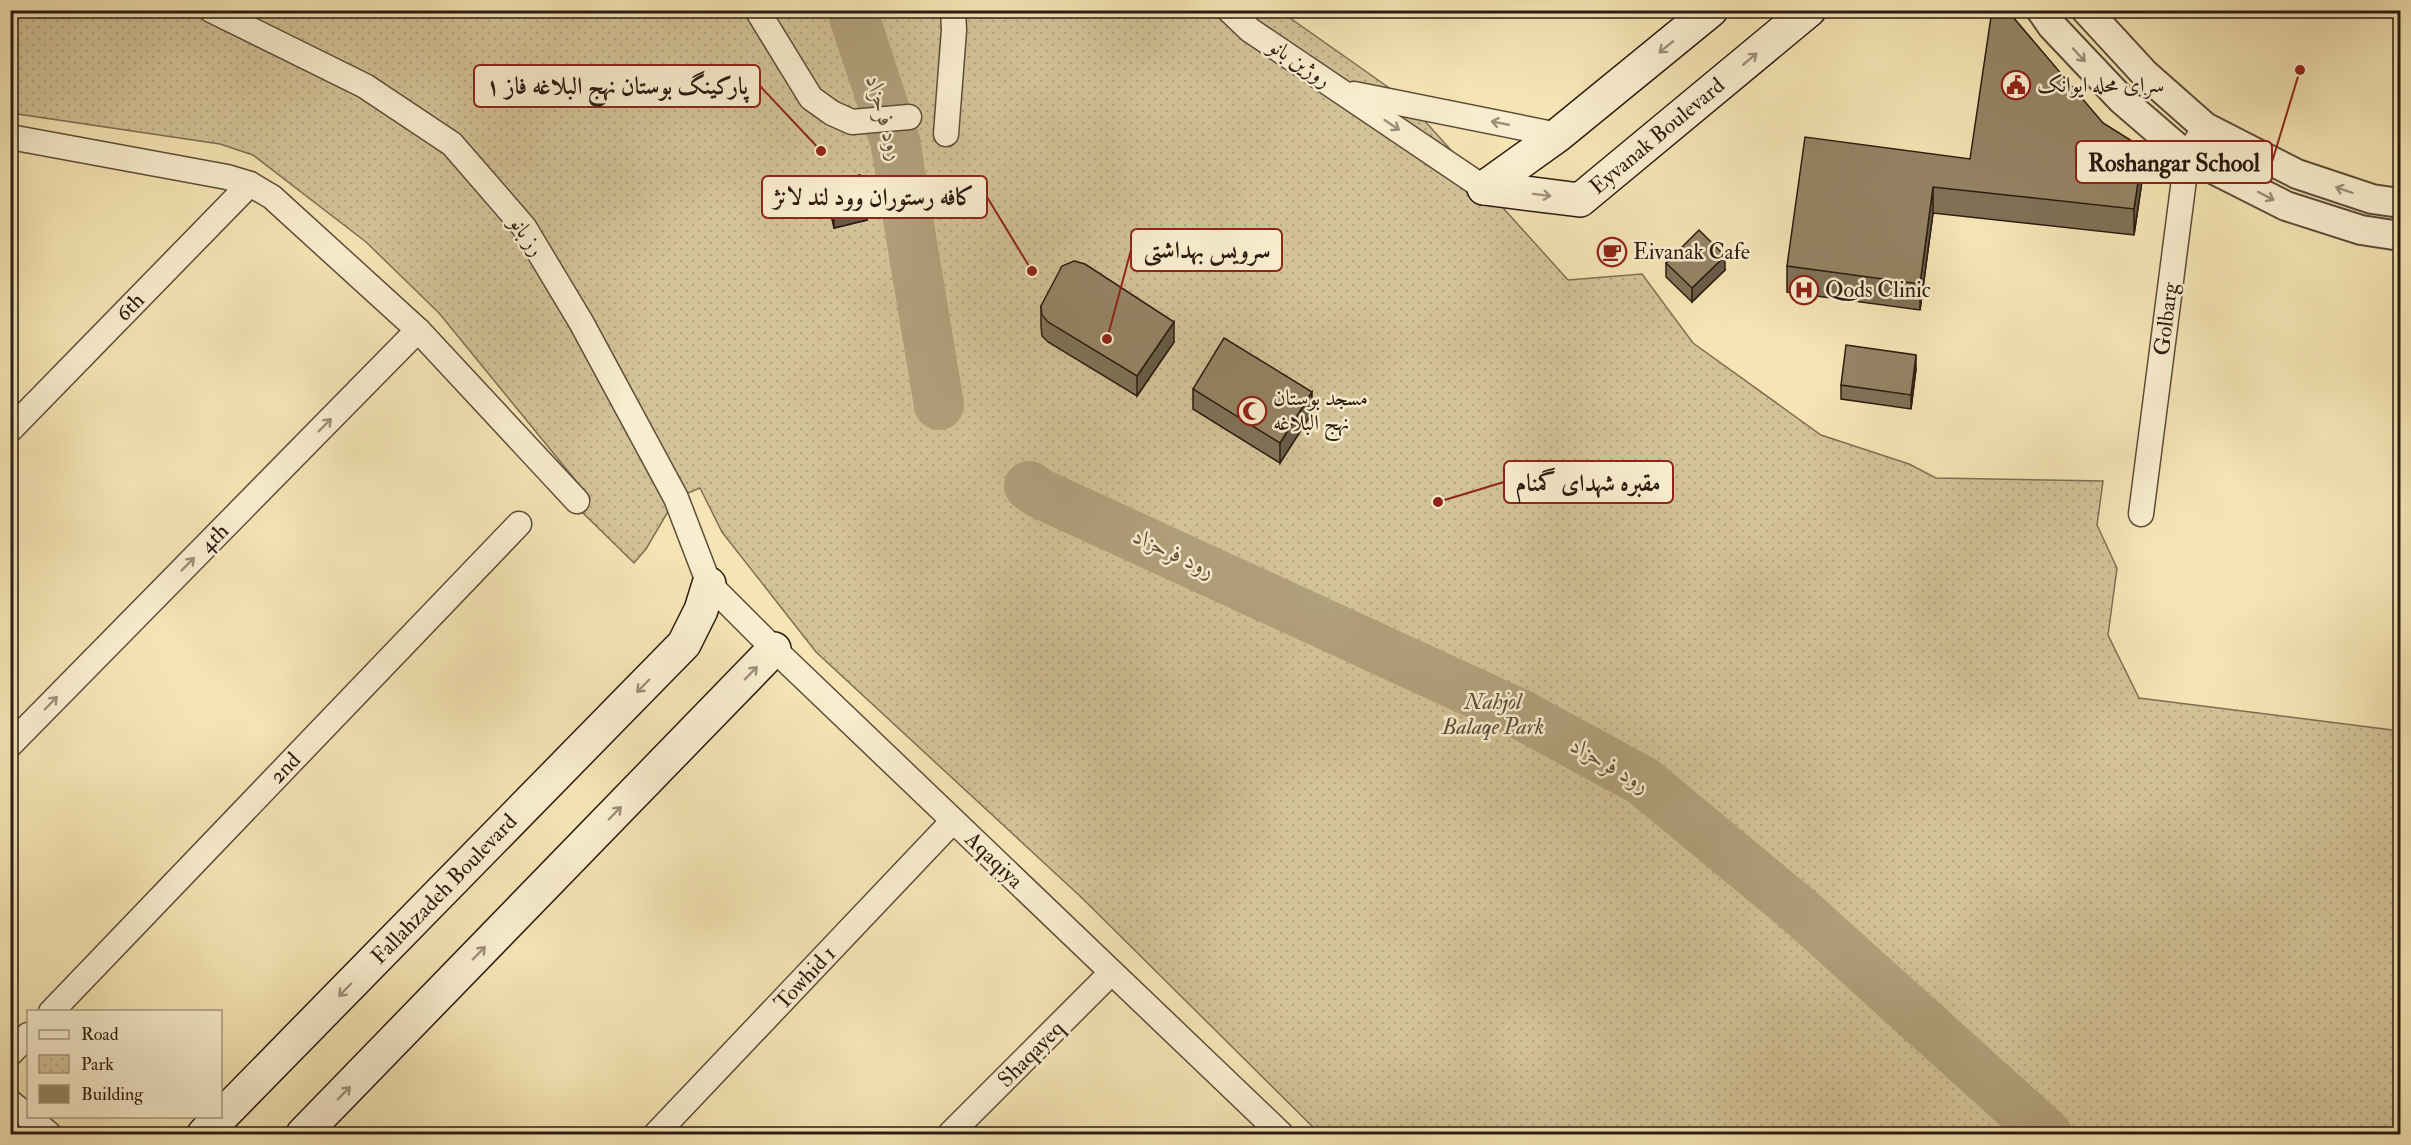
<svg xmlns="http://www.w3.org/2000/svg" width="2411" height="1145" font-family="'IM FELL Double Pica',Amiri,serif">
<defs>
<pattern id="park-dots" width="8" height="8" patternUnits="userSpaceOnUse" patternTransform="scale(1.5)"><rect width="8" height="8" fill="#d3c298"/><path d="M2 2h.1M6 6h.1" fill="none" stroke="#b5a682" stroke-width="1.8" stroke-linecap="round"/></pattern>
</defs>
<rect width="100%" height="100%" fill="#f5e4b4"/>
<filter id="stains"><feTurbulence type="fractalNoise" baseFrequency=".00333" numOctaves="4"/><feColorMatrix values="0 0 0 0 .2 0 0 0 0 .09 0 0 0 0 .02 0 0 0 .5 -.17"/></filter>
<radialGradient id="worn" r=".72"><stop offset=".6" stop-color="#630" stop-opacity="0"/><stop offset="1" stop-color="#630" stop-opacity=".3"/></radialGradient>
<polygon fill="url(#park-dots)" stroke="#806e54" stroke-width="1.5" points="11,11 1280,11 1405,99 1568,280 1642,274 1693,343 1821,435 1909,464 1936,478 2103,481 2097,525 2117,568 2108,635 2139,698 2400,731 2400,1134 1320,1134 1081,897 816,652 722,532 700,488 676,498 646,549 634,563 583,513 590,498 439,313 366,242 253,155 220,144 11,113"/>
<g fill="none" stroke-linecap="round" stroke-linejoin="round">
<g stroke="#b1a07c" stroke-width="50">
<polyline points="852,10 895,141 939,405"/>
<polyline points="1029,486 1039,493 1518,713 1643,781 1801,912 2047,1134"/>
</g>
<g stroke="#5e4d39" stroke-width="27">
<g id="minor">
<polyline points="211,10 365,86 452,144 524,227 581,322 676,498 709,584 774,649 1281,1134"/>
<polyline points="757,10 811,98 832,113 852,122 909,117"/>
<polyline points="1229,10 1250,30 1484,188"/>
<polyline points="1354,94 1558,135"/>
<polyline points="946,134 954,30 953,10"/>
<polyline points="10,137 227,177 250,184 272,197 418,330 577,501"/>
<polyline points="10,430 250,184"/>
<polyline points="2141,514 2187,156 2205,127"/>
<polyline points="10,745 418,330"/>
<polyline points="51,1012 519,524"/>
<polyline points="10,1054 28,1035"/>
<polyline points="10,1102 49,1134"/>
<polyline points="656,1134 953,821"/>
<polyline points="950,1134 1111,973"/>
</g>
</g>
<g stroke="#5e4d39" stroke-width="32">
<g id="tertiary">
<polyline points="2041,10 2052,26 2122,100 2187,156 2286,206 2361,230 2400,236"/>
<polyline points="2086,10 2145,74 2205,127 2297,174 2372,199 2400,203"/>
</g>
</g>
<g stroke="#2c1b10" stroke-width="36">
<g id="secondary">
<polyline points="1484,188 1580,200 1809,10"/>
<polyline points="1484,188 1558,135 1711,10"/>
<polyline points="204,1134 684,644 701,610 709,584"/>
<polyline points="303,1134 774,649"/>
</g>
</g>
<use href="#minor" stroke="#f8edce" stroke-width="24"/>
<use href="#tertiary" stroke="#f8edce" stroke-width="28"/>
<use href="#secondary" stroke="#f8edce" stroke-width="33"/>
</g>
<g fill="#807257" stroke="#2c1b10" stroke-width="1.5">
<polygon points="1970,159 2143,174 2134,235 1933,213 1920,310 1787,292 1787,266"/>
<polygon points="827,183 867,220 834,228 827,197"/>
<polygon points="1666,263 1725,270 1692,302 1666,277"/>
<polygon points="1041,306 1174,342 1137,396 1048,342 1042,336 1041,326"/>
<polygon points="1916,369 1911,409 1841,399 1841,385"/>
<polygon points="1193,389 1312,413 1280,463 1193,409"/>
</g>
<g fill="#685c47" stroke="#2c1b10" stroke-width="1.5">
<polygon points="2143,148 2143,174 2134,235 2134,209"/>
<polygon points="1933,187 1933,213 1920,310 1920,284"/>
<polygon points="867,206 867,220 834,228 834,214"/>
<polygon points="1725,256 1725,270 1692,302 1692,288"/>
<polygon points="1174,322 1174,342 1137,396 1137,376"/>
<polygon points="1916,355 1916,369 1911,409 1911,395"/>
<polygon points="1312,392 1312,413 1280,463 1280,443"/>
</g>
<g fill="#958465" stroke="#2c1b10" stroke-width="1.5">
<polygon points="1992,10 2007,10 2103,123 2143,148 2134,209 1933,187 1920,284 1787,266 1805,137 1970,159"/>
<polygon points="860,175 867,206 834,214 827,183"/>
<polygon points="1699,230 1725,256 1692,288 1666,263"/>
<polygon points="1074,261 1085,264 1174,322 1137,376 1048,322 1042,315 1041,306 1062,266"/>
<polygon points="1224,338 1312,392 1280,443 1193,389"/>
<polygon points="1846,345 1916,355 1911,395 1841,385"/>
</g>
<defs><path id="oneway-shaft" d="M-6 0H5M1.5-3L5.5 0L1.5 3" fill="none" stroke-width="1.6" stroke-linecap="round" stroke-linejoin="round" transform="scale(1.5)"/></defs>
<g stroke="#9c8e78">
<use href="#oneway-shaft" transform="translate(1666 47) rotate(141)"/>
<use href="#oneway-shaft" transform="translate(2079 55) rotate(47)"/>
<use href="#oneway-shaft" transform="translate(1750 59) rotate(-40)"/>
<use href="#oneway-shaft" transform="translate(1500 123) rotate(-169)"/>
<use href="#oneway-shaft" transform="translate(1392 125) rotate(34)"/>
<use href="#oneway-shaft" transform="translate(2344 190) rotate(-161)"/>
<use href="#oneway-shaft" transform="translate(1542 195) rotate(7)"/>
<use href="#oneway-shaft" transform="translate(2266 196) rotate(27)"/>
<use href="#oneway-shaft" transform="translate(325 425) rotate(-45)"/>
<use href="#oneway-shaft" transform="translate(188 564) rotate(-45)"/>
<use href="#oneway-shaft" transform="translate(751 673) rotate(-46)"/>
<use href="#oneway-shaft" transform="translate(643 686) rotate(134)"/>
<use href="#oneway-shaft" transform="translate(51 703) rotate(-46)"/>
<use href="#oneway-shaft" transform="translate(615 813) rotate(-46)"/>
<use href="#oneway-shaft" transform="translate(479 953) rotate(-46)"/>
<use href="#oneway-shaft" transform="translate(345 990) rotate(134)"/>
<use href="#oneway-shaft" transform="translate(344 1093) rotate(-46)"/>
</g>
<defs>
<g id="civic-ring" transform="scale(1.5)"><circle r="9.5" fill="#f8edce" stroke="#8f2418" stroke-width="1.5"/><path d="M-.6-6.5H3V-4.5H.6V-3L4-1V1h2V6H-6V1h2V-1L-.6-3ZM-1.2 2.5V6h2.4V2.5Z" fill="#8f2418"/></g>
<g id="cafe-ring" transform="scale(1.5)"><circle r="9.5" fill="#f8edce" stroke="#8f2418" stroke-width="1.5"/><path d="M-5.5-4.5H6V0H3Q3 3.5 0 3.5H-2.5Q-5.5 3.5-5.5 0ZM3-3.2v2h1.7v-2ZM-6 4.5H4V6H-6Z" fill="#8f2418"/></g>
<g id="hospital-ring" transform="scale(1.5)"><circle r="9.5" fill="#f8edce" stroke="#8f2418" stroke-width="1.5"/><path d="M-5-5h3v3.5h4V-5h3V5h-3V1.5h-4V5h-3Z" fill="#8f2418"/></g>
<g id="mosque-ring" transform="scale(1.5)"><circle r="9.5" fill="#f8edce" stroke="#8f2418" stroke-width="1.5"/><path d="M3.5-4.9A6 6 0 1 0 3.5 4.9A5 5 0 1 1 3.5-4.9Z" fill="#8f2418"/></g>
</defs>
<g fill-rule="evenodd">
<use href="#civic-ring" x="2016" y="85"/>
<use href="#cafe-ring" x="1612" y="252"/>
<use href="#hospital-ring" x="1804" y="290"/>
<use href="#mosque-ring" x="1252" y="411"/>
</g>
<g text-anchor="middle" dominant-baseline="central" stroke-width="5" stroke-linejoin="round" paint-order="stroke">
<g font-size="22" fill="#2c1b10" stroke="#f8edce">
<text transform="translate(1300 63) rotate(34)">روژین بانو</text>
<text transform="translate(1657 136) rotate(-40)">Eyvanak Boulevard</text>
<text transform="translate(527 236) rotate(55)">رز بانو</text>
<text transform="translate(130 307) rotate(-46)">6th</text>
<text transform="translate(2166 319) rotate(-83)">Golbarg</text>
<text transform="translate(214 538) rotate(-45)">4th</text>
<text transform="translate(285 768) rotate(-46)">2nd</text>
<text transform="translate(994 860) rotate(44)">Aqaqiya</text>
<text transform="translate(444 889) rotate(-46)">Fallahzadeh Boulevard</text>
<text transform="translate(805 978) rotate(-47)">Towhid 1</text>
<text transform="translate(1031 1054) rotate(-45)">Shaqayeq</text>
</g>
<g font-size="22" fill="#2c1b10" stroke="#f8edce" text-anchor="start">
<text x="2037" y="85">سرای محله ایوانک</text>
<text x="1633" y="252">Eivanak Cafe</text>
<text x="1825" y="290">Qods Clinic</text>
<text x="1273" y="398">مسجد بوستان<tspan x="1273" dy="25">نهج البلاغه</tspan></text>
</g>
<g font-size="22" font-style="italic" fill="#5e4d39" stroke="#f8edce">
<text x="1493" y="702">Nahjol<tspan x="1493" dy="25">Balaqe Park</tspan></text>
</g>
<g font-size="24" font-style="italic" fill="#61503b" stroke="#f8edce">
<text transform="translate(885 118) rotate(74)">رود فرحزاد</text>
<text transform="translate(1174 553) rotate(25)">رود فرحزاد</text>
<text transform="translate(1610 765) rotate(30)">رود فرحزاد</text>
</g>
</g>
<path fill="none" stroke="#8f2418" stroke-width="2" d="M821 151L760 86M2300 70L2272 162M1032 271L987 197M1107 339L1131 250M1438 502L1504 482"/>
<g fill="#8f2418" stroke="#f8edce" stroke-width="2">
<circle cx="821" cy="151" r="6"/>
<circle cx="2300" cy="70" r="6"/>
<circle cx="1032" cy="271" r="6"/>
<circle cx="1107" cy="339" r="6"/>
<circle cx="1438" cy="502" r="6"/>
</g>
<g fill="#f8edce" stroke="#8f2418" stroke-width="2">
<rect x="474" y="65" width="286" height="42" rx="6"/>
<rect x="2076" y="141" width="196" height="42" rx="6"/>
<rect x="762" y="176" width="225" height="42" rx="6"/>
<rect x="1131" y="229" width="151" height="42" rx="6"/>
<rect x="1504" y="461" width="169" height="42" rx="6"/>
</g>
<g font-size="24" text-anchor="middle" font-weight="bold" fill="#2c1b10">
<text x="617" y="94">پارکینگ بوستان نهج البلاغه فاز ۱</text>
<text x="2174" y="171">Roshangar School</text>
<text x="874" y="205">کافه رستوران وود لند لانژ</text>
<text x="1207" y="258">سرویس بهداشتی</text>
<text x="1588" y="491">مقبره شهدای گمنام</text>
</g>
<rect width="2411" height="1145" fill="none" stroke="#f5e4b4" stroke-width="36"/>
<rect x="12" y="12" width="2387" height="1121" fill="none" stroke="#2c1b10" stroke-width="3"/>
<rect x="18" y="18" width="2375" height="1109" fill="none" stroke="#2c1b10" stroke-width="1.5"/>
<rect x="27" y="1010" width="195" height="108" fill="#f8edce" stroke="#a69982" stroke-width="1.5"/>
<rect x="39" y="1030" width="30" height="9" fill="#f8edce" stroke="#a69982" stroke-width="1.5"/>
<text x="81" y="1040" font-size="18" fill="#2c1b10">Road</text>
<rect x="39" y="1055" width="30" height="18" fill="url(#park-dots)" stroke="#a69982" stroke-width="1.5"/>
<text x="81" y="1070" font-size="18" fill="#2c1b10">Park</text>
<rect x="39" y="1085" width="30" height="18" fill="#958465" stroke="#a69982" stroke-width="1.5"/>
<text x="81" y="1100" font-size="18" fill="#2c1b10">Building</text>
<rect width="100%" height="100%" filter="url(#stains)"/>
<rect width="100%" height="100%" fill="url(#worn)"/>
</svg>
